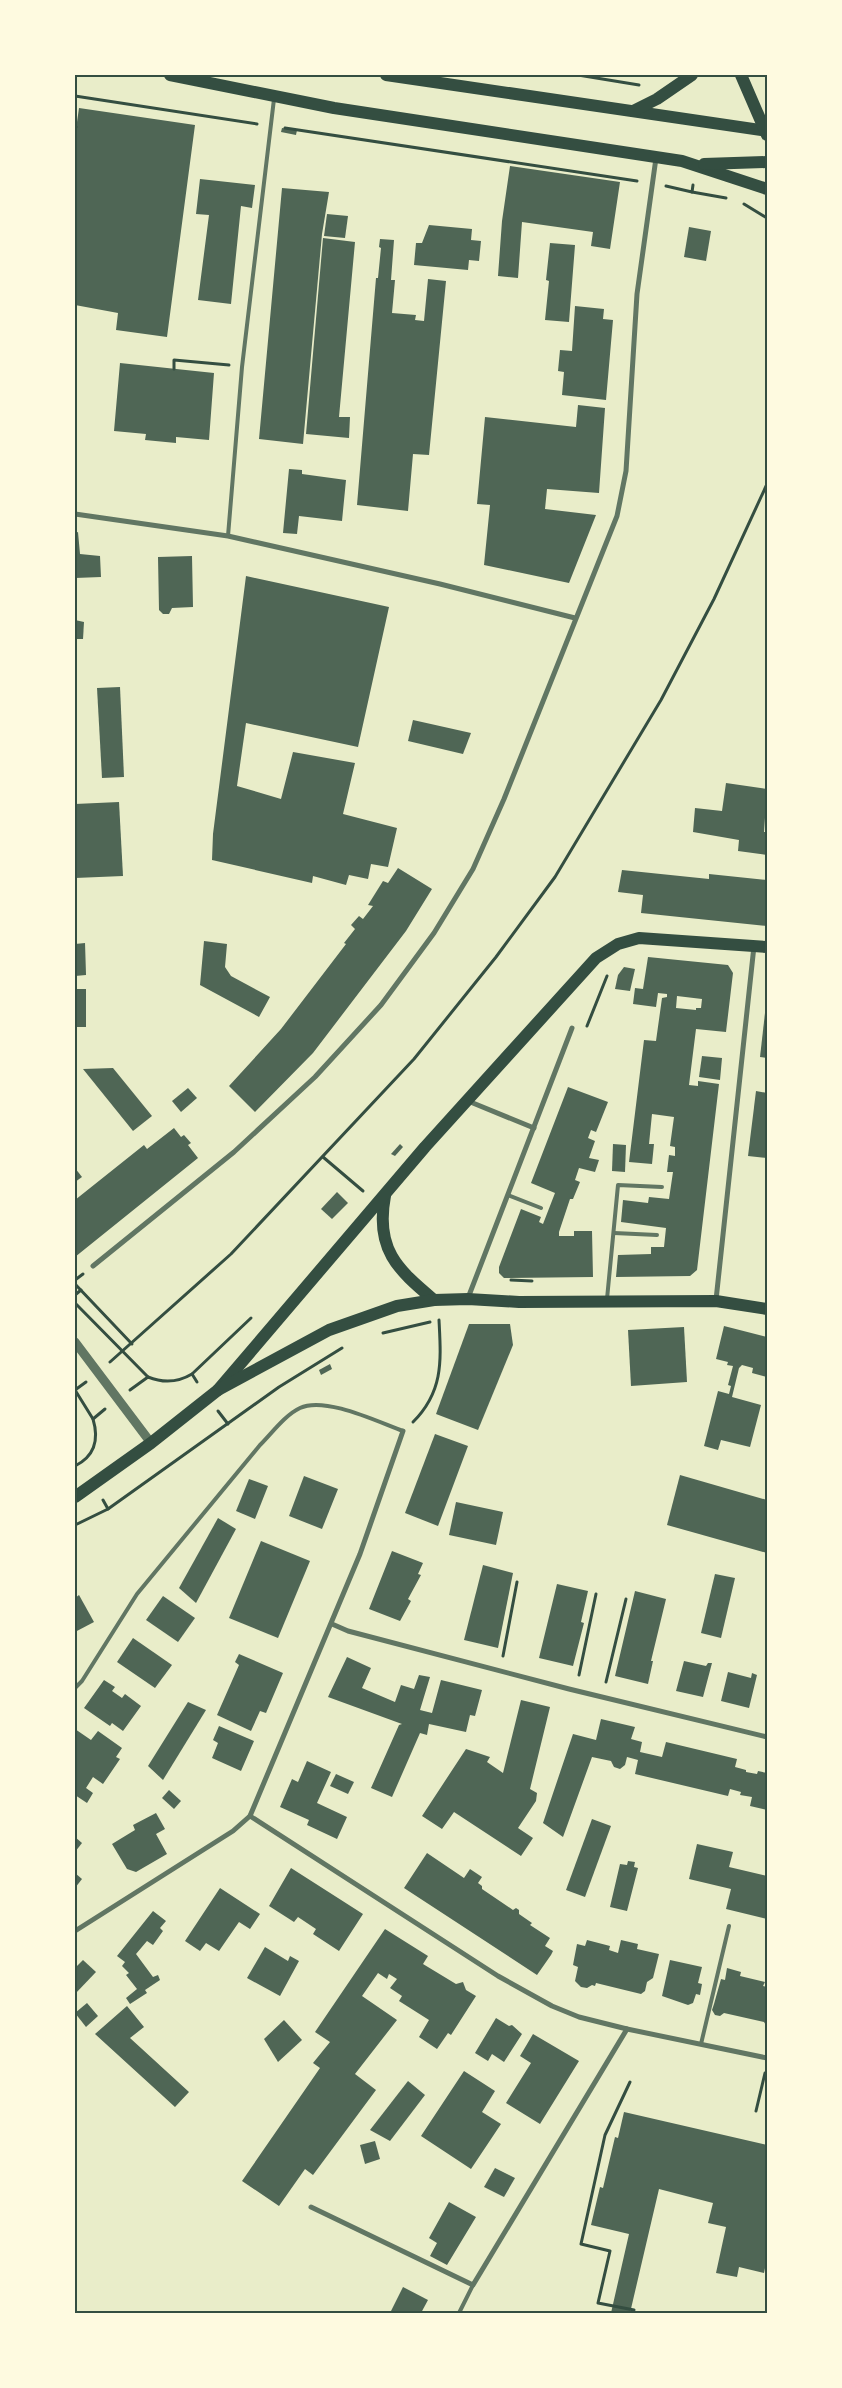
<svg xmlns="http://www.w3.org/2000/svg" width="842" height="2388" font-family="'Asap Condensed',sans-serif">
<rect width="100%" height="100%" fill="#e9edc9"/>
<g fill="#4f6655" fill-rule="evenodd">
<polygon points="79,108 195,125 167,337 116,330 118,313 75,305 75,136"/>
<polygon points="282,128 297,130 296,135 281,132"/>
<polygon points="510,166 620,182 610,249 591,246 593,232 522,222 518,278 498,276 502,221"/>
<polygon points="200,179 255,185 252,208 241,206 231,304 198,300 209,215 196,214"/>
<polygon points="282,188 329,192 322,234 303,444 259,439"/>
<polygon points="327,214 348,216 345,238 324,236"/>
<polygon points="429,225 472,229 471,240 481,241 479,261 469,260 468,270 414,265 416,243 422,243"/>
<polygon points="689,227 711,231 706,261 684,257"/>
<polygon points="323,238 355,242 339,417 350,417 349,438 306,434"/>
<polygon points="380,239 394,240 391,280 395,280 392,313 416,315 415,320 424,321 428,279 446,281 429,455 413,454 408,511 357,505 376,278 378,278 381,248 379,247"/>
<polygon points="550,243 575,245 569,322 545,320 549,281 546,280"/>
<polygon points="575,306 604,309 603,319 613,320 606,400 562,395 564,372 558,371 560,350 572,351"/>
<polygon points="120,363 214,373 209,440 176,437 176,443 145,440 146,434 114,431"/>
<polygon points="578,405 605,408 599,493 547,489 545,509 596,515 569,583 484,565 490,505 477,504 485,417 576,427"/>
<polygon points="289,469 302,470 302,474 346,480 342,521 299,516 297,534 283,533"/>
<polygon points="78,532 80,554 100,556 101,577 75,578 75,533"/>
<polygon points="192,556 193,607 172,608 169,614 163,614 159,610 158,557"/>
<polygon points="246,576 389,607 358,747 246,723 237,786 281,799 293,752 355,763 343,814 397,828 388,867 371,864 368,879 349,875 346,885 313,876 312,883 212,860 213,834"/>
<polygon points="75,620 84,622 83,639 75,639"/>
<polygon points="120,687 124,777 102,778 97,688"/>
<polygon points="413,720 471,733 463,754 408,741"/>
<polygon points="726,783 767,789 764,832 767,832 767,855 738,851 739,840 693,832 695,808 722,811"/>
<polygon points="119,802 123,876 75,878 75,804"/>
<polygon points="398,868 432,889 406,931 313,1053 255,1112 229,1086 281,1029 346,944 344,943 355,929 351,925 359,916 363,919 373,906 368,905 383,881 388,883"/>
<polygon points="622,870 709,879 709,874 767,880 767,926 641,913 643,895 618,892"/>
<polygon points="204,941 227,944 225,967 231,976 270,997 259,1017 200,985"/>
<polygon points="85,943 86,975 75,976 75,944"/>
<path d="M 648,957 L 728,965 L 733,973 L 726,1032 L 696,1029 L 689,1085 L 698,1086 L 698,1081 L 719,1084 L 697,1270 L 690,1276 L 616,1277 L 618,1255 L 651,1254 L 651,1247 L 664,1247 L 666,1228 L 621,1222 L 623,1200 L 648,1203 L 649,1197 L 669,1199 L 673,1172 L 667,1172 L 669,1155 L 675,1156 L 675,1147 L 670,1146 L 674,1117 L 652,1114 L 649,1144 L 654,1144 L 652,1164 L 629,1162 L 644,1040 L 656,1041 L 662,998 L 667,997 L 667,994 L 658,993 L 656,1007 L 633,1004 L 635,988 L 643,989 ZM 677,996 L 702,999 L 701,1008 L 696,1008 L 696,1010 L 676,1008 Z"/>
<polygon points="624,967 635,969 630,991 615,989 618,975"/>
<rect x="75" y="989" width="11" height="38"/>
<polygon points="766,1004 767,1005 767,1058 760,1057"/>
<polygon points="702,1056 722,1058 720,1080 699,1077"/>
<polygon points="113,1068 152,1116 133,1131 83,1069"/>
<polygon points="568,1087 608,1102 596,1132 591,1130 588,1138 595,1141 589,1158 599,1160 595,1172 579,1168 575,1180 580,1182 573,1199 570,1199 559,1232 559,1236 574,1236 574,1231 592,1231 593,1277 504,1278 499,1273 499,1267 521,1209 541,1217 539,1222 543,1224 555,1193 531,1183"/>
<polygon points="188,1088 197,1098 181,1112 172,1101"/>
<polygon points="756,1091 767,1093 767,1158 748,1156"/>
<polygon points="174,1128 181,1137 184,1135 191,1143 188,1145 198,1158 75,1257 75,1200 144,1145 147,1149"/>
<polygon points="400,1144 403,1147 395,1156 391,1154"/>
<polygon points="613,1144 626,1145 625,1172 612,1171"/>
<polygon points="75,1168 82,1177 75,1182"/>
<polygon points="337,1192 348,1203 332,1219 321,1209"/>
<polygon points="469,1324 510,1324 513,1345 478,1430 436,1414"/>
<polygon points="724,1326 767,1337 767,1377 752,1373 753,1368 742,1365 739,1368 732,1397 761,1405 750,1447 721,1440 718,1450 704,1446 718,1391 729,1394 731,1386 728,1385 733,1366 727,1365 728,1362 716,1359"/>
<polygon points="684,1327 687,1382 631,1386 628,1330"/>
<polygon points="330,1364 332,1369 321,1375 319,1370"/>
<polygon points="435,1434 468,1446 438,1526 405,1513"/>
<polygon points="680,1475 767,1500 767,1553 667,1525"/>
<polygon points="304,1476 338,1489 322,1529 289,1516"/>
<polygon points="249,1479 268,1486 255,1519 236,1511"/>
<polygon points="456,1502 503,1512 496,1545 449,1535"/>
<polygon points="218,1518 236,1529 196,1603 179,1588"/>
<polygon points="261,1541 310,1561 278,1638 229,1618"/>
<polygon points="392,1551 423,1563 418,1574 421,1575 408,1599 411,1601 400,1621 369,1609"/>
<polygon points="483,1565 513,1573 498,1648 464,1640"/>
<polygon points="715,1574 735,1578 721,1638 701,1633"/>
<polygon points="557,1584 588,1591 581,1622 584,1623 573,1666 539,1658"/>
<polygon points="635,1591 666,1599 651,1661 653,1661 648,1684 615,1676"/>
<polygon points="79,1595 94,1622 75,1632 75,1598"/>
<polygon points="163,1596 195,1618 178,1642 146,1620"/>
<polygon points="133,1638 172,1665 155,1688 117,1662"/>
<polygon points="239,1654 283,1673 266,1713 260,1711 251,1731 217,1715 239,1665 235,1662"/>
<polygon points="347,1657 371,1668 362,1688 395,1702 401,1685 414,1689 419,1675 430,1677 420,1710 432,1713 441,1680 482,1690 475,1716 470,1715 466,1732 429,1724 427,1735 420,1733 392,1797 371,1788 399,1725 402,1724 328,1697"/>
<polygon points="684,1661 706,1666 708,1663 712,1663 703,1697 676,1691"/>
<polygon points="728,1672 751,1678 752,1673 757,1675 749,1708 721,1701"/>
<polygon points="104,1680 115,1687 112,1691 122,1698 125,1694 141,1706 123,1731 112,1723 110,1726 84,1708"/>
<polygon points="521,1700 550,1707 530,1789 537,1793 536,1801 518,1828 533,1838 521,1856 454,1812 442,1829 422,1816 466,1749 490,1757 487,1762 503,1773"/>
<polygon points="188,1702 206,1710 163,1780 148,1766"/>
<polygon points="601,1719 635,1727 631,1739 642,1742 640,1752 662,1757 666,1742 737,1759 735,1767 746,1770 746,1772 757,1774 758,1771 767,1773 767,1810 750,1806 752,1797 740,1795 741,1792 730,1789 728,1796 635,1774 638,1760 627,1757 625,1765 620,1769 614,1767 611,1761 592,1757 563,1837 543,1823 573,1734 596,1740"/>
<polygon points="219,1726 254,1741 241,1771 212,1758 218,1743 213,1740"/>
<polygon points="75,1729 91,1740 98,1731 122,1748 116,1757 120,1759 103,1784 93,1777 86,1788 93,1793 87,1803 75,1795"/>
<polygon points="307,1761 331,1772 317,1803 347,1817 337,1839 307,1825 309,1820 280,1807 292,1779 298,1782"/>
<polygon points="336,1774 354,1782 348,1794 330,1786"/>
<polygon points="169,1790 181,1801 174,1809 162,1798"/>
<polygon points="156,1813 165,1829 156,1834 167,1854 136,1872 127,1869 112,1844 135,1830 133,1825"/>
<polygon points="592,1819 611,1826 585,1897 566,1890"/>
<polygon points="75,1837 82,1843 75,1852"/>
<polygon points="697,1844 733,1852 729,1867 767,1876 767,1919 726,1909 731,1889 689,1879"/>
<polygon points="427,1853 464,1878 470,1869 482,1877 478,1883 482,1886 482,1889 513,1910 516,1908 519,1910 519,1914 532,1923 530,1925 550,1938 545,1946 553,1951 551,1955 537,1975 404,1888"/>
<polygon points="628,1861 635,1862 634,1867 638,1868 627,1911 610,1907 620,1864 627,1865"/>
<polygon points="291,1868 363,1914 339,1951 313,1934 316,1929 298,1917 294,1922 269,1906"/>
<polygon points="75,1873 82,1879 75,1888"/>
<polygon points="220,1888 260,1914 250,1929 239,1922 219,1951 206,1943 200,1951 185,1941"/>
<polygon points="153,1911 166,1921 160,1928 163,1931 153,1945 147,1941 136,1954 153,1977 158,1975 160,1980 145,1990 147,1993 130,2004 126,1998 137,1989 126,1975 129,1973 122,1966 125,1962 117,1956"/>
<polygon points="385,1929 428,1956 423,1964 456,1984 463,1982 466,1990 476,1996 451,2035 448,2033 437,2049 419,2037 429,2020 399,2001 402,1996 390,1988 397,1979 389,1974 387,1979 378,1973 362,1996 397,2020 355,2074 376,2090 313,2175 305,2169 279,2206 242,2181 320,2068 313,2063 330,2042 315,2032"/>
<polygon points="587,1940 610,1946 609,1950 618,1953 621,1940 638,1944 637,1949 659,1954 653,1978 647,1982 645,1991 641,1994 596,1983 595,1986 592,1985 587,1988 581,1987 575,1981 578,1967 573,1965 577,1944 585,1946"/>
<polygon points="265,1947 288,1961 290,1956 299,1961 280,1996 247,1978"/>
<polygon points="83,1960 96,1972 75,1994 75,1968"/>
<polygon points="670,1960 702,1967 698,1983 702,1984 700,1995 696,1994 693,2003 688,2005 662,1996"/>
<polygon points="727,1968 741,1972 740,1976 765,1982 763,1986 767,1987 767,2027 764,2022 724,2013 720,2016 715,2015 712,2010 714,2004 721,1979 725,1980"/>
<polygon points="87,2003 98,2016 86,2027 75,2013"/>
<polygon points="127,2006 144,2027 130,2038 189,2092 175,2107 95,2034"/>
<polygon points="496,2018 509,2026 512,2025 522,2034 504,2062 492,2054 488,2061 475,2053"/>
<polygon points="284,2020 302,2040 278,2062 264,2039"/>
<polygon points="533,2034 579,2061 540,2124 506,2103 531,2063 520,2056"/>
<polygon points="464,2071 495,2091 482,2112 501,2124 471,2169 421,2136"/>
<polygon points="408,2081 425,2095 390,2141 370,2130"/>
<polygon points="624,2112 767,2145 767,2258 764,2273 739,2267 737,2277 716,2273 726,2227 708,2223 713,2203 659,2189 630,2313 611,2313 629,2234 591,2225 600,2187 603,2188 615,2137 618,2138"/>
<polygon points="375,2141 380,2159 365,2164 360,2145"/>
<polygon points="495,2168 515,2178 504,2197 484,2187"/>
<polygon points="449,2202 476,2217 447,2265 430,2256 437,2243 429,2238"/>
<polygon points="403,2287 428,2300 421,2313 390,2313"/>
</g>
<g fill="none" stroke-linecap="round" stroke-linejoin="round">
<g stroke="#344e41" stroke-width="3">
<polyline points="578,75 639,85"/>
<polyline points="75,96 257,124"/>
<polyline points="75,128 76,127"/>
<polyline points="285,128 637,181"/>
<polyline points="666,186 692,192 693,185"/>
<polyline points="692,192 726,198"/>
<polyline points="744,204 767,218"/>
<polyline points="174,369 174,360 229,365"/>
<polyline points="587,1026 607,976"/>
<polyline points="323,1157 363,1191"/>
<polyline points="75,1280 83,1274"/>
<polyline points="511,1280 532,1281"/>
<polyline points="75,1284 132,1344"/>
<polyline points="75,1295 81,1290"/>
<polyline points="75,1303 148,1377"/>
<polyline points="383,1333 430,1322"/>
<polyline points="110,1362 231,1254 414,1059 496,957 555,877 661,700 714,599 767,484"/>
<polyline points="86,1382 75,1390 93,1419"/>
<polyline points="197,1382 192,1374 251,1318"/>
<path d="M 130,1390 L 148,1377 C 163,1383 177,1383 192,1374"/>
<polyline points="218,1411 228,1424"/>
<path d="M 413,1422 C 444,1391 441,1360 439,1320"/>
<path d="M 75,1466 C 95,1456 99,1439 93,1419 L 105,1409"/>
<polyline points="103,1500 108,1509 279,1387 342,1348"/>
<polyline points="75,1525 108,1509"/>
<polyline points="503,1656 517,1582"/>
<polyline points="579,1675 596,1594"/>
<polyline points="606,1682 626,1599"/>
<polyline points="630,2082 605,2135 581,2244 610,2251 598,2303 634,2310"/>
<polyline points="756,2111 765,2073"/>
</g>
<g stroke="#617663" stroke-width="4">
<polyline points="228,536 242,367 274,99"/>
<polyline points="508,1195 541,1208"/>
<polyline points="614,1233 657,1235"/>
<polyline points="607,1299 618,1185 662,1187"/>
<path d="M 75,1688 L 82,1681 L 137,1594 L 260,1445 C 272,1433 285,1415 300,1408 C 325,1396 378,1422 403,1431"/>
<polyline points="701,2044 729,1926"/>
<polyline points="459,2313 473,2285"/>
</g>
<g stroke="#617663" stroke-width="5">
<polyline points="75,514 228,536 440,584 575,618"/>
<polyline points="468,1101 534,1128"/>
<polyline points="93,1266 234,1152 315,1077 381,1005 434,933 473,869 504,799 617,516 626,471 637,294 656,158"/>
<polyline points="468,1298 572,1028"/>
<polyline points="716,1300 754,946"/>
<polyline points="332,1624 348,1631 569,1689 767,1737"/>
<polyline points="250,1816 498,1976 552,2006 579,2017 627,2029 767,2058"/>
<polyline points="75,1931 233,1831 250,1816 360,1554 403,1431"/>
<polyline points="311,2207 473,2285 627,2029"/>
</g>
<polyline stroke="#617663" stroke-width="9" points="75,1342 151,1443"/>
<g stroke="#344e41" stroke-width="12">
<polyline points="170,75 334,108 682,161 767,189"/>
<polyline points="386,75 767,131"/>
<polyline points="741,75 767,135"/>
<polyline points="633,111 657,99 692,75"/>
<polyline points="704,164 767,162"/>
<path d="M 385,1196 C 375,1249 397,1269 434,1300"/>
<polyline points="218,1390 425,1147 596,958 618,944 639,938 767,947"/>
<polyline points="75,1497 151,1443 218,1390 329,1330 397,1306 434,1300 468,1299 519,1302 716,1301 767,1309"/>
</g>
</g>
<rect width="842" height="2388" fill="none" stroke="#fefae0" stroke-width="152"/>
<rect x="76" y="76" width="690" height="2236" fill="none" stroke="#344e41" stroke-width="2"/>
</svg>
